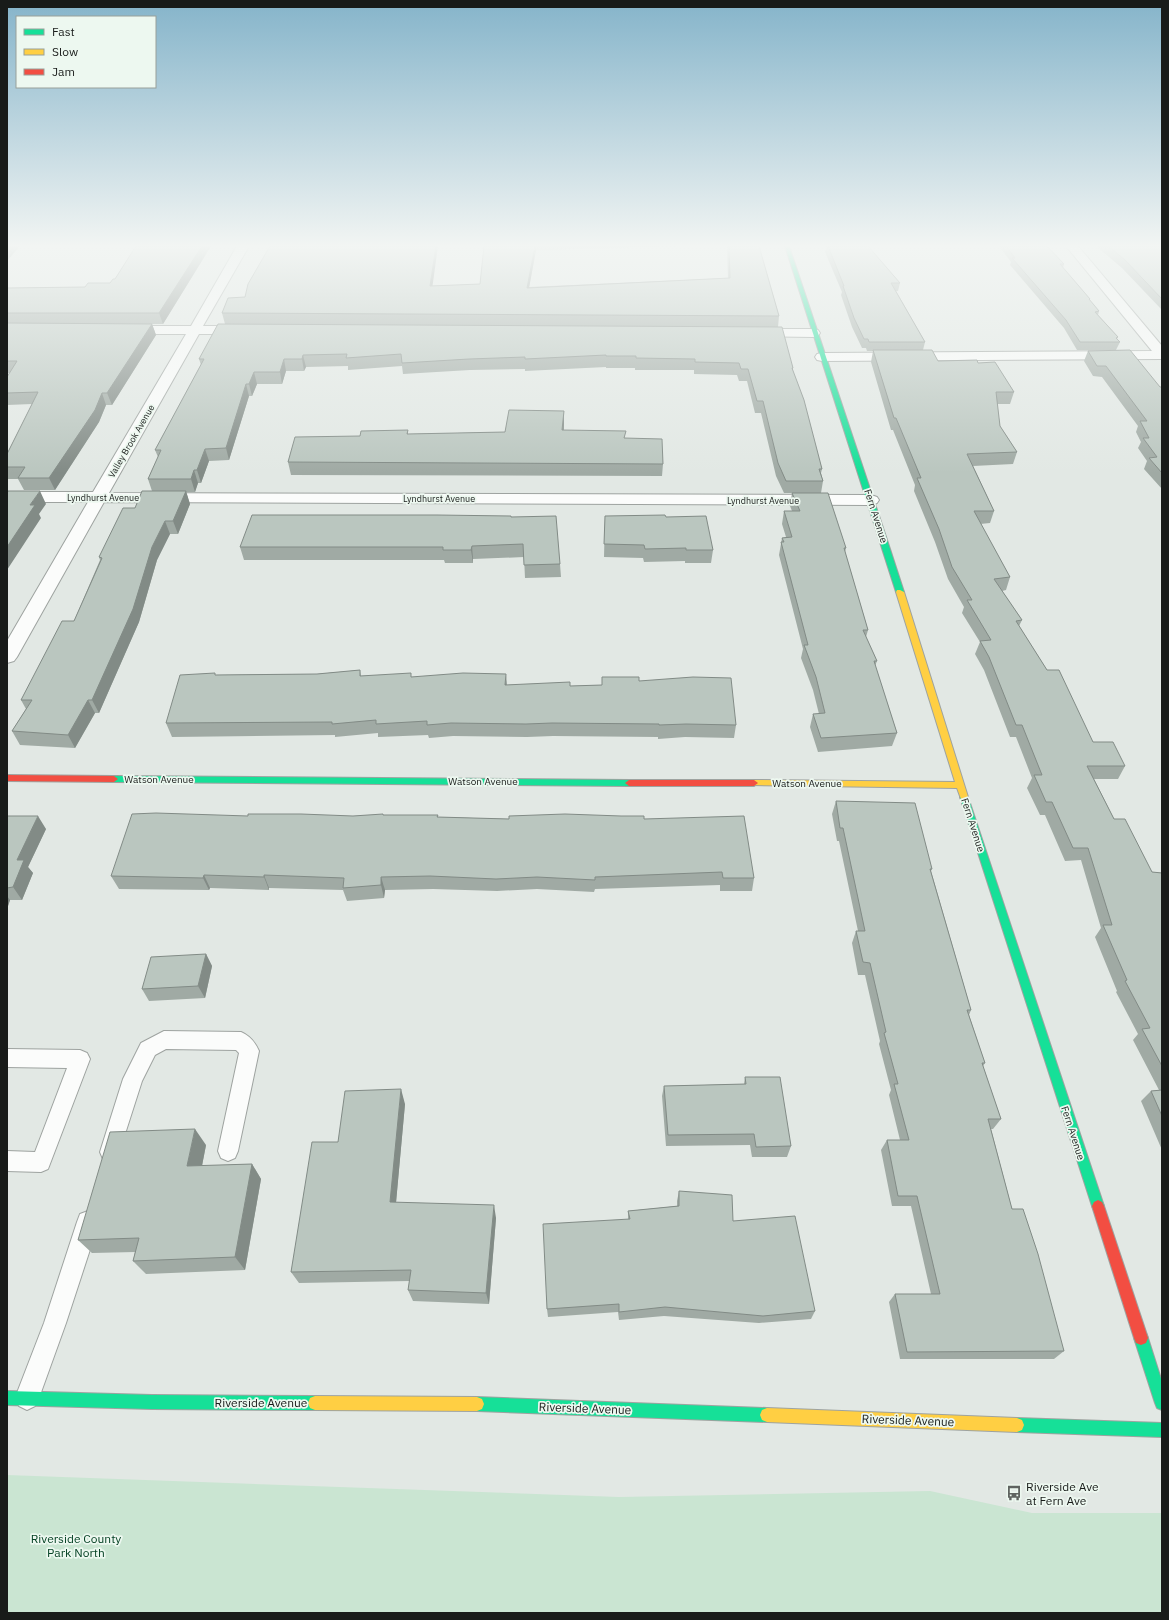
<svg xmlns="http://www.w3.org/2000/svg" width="1169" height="1620" font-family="'IBM Plex Sans',sans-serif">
<rect width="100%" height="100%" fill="#e2e8e4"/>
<polygon fill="#cae5d2" points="7,1475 619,1497 930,1491 1032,1513 1162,1513 1162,1613 7,1613"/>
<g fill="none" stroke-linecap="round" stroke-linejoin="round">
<g stroke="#9ea3a0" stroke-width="2">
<g id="lane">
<path d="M 164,1031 L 241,1032 C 250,1036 255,1042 259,1051 L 238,1151 L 235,1158 L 228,1161 L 221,1158 L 218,1151 L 239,1053 L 236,1050 L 166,1049 L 155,1055 L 142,1081 L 117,1159 L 110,1162 L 103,1159 L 100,1152 L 123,1079 L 141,1043 Z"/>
<polygon points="7,1049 80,1050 87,1053 90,1059 48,1169 41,1172 7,1171 7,1151 35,1152 67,1068 7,1067"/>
<polygon points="88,1211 96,1214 99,1222 66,1323 39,1398 35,1406 27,1410 19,1406 15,1398 44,1323 77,1222 80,1214"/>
</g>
</g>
<g stroke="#9ea3a0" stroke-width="2">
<g id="street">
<polygon points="237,246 249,246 203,326 244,326 249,327 251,330 249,333 244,334 199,334 109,493 871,495 877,497 879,500 877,503 871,505 104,502 17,657 14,661 7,663 7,641 88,502 7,502 7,492 93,492 186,334 124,334 119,333 117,330 119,327 124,326 191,326"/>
<polygon points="1066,246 1078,246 1162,346 1162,359 822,361 817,360 815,357 817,354 822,353 1152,351"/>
<polygon points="754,329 813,329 818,330 820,333 818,336 813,337 749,336 747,333 749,330"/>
</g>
</g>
<g stroke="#9ea3a0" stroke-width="2">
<g id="fast">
<polygon points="785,246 789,246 890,549 904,592 903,594 900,594 896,592"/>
<polygon points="114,776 629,780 633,783 629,786 114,782 110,779"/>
<polygon points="964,794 968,797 1104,1206 1102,1210 1098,1212 1094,1210 1092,1206 960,797"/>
<polygon points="1141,1331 1146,1333 1148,1338 1162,1382 1162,1410 1157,1408 1155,1403 1134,1338 1136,1333"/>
<polygon points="7,1391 152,1395 315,1396 320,1398 322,1403 320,1408 315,1410 152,1409 7,1405"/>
<polygon points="477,1397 767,1408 772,1410 774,1415 772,1420 767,1422 477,1411 472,1409 470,1404 472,1399"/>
<polygon points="1017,1418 1162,1423 1162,1437 1017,1432 1012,1430 1010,1425 1012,1420"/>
</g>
</g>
<g stroke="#9ea3a0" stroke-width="2">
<g id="slow">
<polygon points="897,590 900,590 904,592 968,797 967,799 961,799 957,788 751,785 750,783 751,781 754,780 955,782 896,592"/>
<polygon points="315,1396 477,1397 482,1399 484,1404 482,1409 477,1411 315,1410 310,1408 308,1403 310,1398"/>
<polygon points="767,1408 1017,1418 1022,1420 1024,1425 1022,1430 1017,1432 767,1422 762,1420 760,1415 762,1410"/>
</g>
</g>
<g stroke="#9ea3a0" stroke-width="2">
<g id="jam">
<polygon points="7,775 114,776 118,779 114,782 7,781"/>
<polygon points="629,780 754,780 758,783 754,786 629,786 625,783"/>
<polygon points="1098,1200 1102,1202 1104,1206 1148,1338 1146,1343 1141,1345 1136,1343 1134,1338 1092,1206 1094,1202"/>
</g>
</g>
<use href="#lane" fill="#fbfcfb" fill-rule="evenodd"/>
<use href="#street" fill="#fbfcfb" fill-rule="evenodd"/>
<use href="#fast" fill="#16e098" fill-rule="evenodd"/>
<use href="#slow" fill="#ffcf43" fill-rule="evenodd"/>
<use href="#jam" fill="#f24e42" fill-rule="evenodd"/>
</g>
<g fill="#a0aaa4">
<polygon points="136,246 211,246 163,324 152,324 156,335 112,405 106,405 99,422 55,490 24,490 18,479 8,479 7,477 7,454 32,404 7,405 7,377 10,373 7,373 7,288 85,287 110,283 115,279"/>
<polygon points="484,246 691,246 536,250 529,287 728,278 727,246 759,246 779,316 778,327 793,368 793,371 822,469 821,473 823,481 821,493 846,548 845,552 868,630 866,637 877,661 875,666 897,733 892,746 818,752 810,727 813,714 819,714 813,690 801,658 803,649 779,555 782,538 786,537 782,524 784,511 792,511 790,506 792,493 784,493 776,476 761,413 755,413 747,381 739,381 737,375 694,374 694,370 635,370 635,368 606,368 606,367 525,371 525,369 470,370 403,374 402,366 348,370 348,366 306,367 304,371 286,371 282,384 257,384 252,396 249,396 229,460 209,461 201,483 198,483 195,492 186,492 190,504 178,534 170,534 157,560 139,622 99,713 95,713 75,748 20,745 12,731 26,709 21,700 74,621 100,560 99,557 135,508 152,491 148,479 158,457 155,450 201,365 199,359 225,324 222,313 245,297 433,286 480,284"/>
<polygon points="825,246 868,246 900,283 898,291 896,291 925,342 923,350 938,361 978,363 1014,392 1010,404 997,404 1000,426 1017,452 1013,464 973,466 994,511 990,523 980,524 1010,577 1006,590 1002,591 1022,620 1019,626 1047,670 1093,742 1125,766 1118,779 1094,779 1114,819 1152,872 1162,873 1162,1150 1141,1101 1151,1091 1159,1090 1133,1040 1138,1034 1116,992 1117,991 1095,937 1101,928 1081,860 1065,861 1045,815 1040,815 1027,788 1032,778 1016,737 1010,737 984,670 975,654 980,642 962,613 964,607 948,579 935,542 914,491 915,485 893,430 891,430 871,362 873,351 867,351 866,348 862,348 852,327 841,295 842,292 825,252 826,249"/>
<polygon points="999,246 1047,246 1064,264 1063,268 1090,299 1090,301 1099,311 1098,315 1118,337 1117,339 1120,342 1116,350 1077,350 1064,328 1010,265 1011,262"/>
<polygon points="1096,246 1162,246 1162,310 1122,268"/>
<polygon points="1088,351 1160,387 1162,387 1162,489 1144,469 1147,461 1138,448 1141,442 1136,432 1138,426 1102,377 1093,376 1084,361"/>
<polygon points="564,411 564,430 626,438 663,464 662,476 291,475 288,462 360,436 408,430 408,434 505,432"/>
<polygon points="605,516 666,517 713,550 711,563 685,563 685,561 644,562 643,558 604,557"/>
<polygon points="511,517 560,564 561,577 525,578 524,557 473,559 473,563 445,563 444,560 244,560 240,547"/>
<polygon points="360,670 361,676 412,677 507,685 570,686 602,685 639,681 736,725 734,738 685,737 658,739 658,737 553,736 527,737 453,736 429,738 428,735 378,737 378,733 335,737 335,735 172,737 166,723 215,675 317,674"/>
<polygon points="836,801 932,869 931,871 971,1010 969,1015 985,1063 983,1066 1001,1119 993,1129 991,1129 1012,1209 1064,1351 1054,1359 900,1359 889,1302 895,1294 931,1294 911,1206 892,1206 881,1150 887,1140 900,1140 889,1095 891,1090 879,1044 880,1041 865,975 858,975 852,943 856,931 858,931 839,841 837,841 832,814"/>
<polygon points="384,815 438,815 438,817 509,819 644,819 754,878 752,891 720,891 720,885 595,889 594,892 537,889 497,891 433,889 385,890 384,898 347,901 343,890 269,888 269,890 210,888 209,890 119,889 111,876 248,816 353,816"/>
<polygon points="7,816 46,829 28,867 33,873 22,900 10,900 7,909"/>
<polygon points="206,954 212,966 205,998 149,1001 142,989"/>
<polygon points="745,1077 791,1146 787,1157 752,1157 750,1145 666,1146 662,1096 664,1086 744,1084"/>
<polygon points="405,1104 396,1202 496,1218 489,1304 413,1301 408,1290 410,1281 299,1283 291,1272 338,1142"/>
<polygon points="206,1145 202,1166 252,1164 261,1179 245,1270 146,1274 133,1261 135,1252 92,1253 78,1240"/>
<polygon points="679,1191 733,1221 815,1311 811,1319 759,1323 664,1316 619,1320 618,1312 548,1317 547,1309 628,1219 628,1211 677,1206 677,1201"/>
</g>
<g fill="#828b86">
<polygon points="7,246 20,246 7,261"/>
<polygon points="202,246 211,246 163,324 159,313"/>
<polygon points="436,246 438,246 431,297 430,286"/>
<polygon points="535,246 536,246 536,250 527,299 527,288"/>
<polygon points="152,324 156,335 112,405 107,393"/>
<polygon points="303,355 306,367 304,371 302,359"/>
<polygon points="284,359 286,371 282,384 280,372"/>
<polygon points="254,372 257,384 252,396 249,384"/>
<polygon points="246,384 249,396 229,460 226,448"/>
<polygon points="102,393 106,405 99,422 55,490 49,478"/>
<polygon points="564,411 564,423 563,442 562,430"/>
<polygon points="205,449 209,461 201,483 197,470"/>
<polygon points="194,470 198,483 195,492 191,479"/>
<polygon points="40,491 46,504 39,514 41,518 7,570 7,547 30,505"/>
<polygon points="186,491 190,504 178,534 173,521"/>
<polygon points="165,521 170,534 157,560 139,622 99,713 92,700 152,547"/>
<polygon points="472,546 473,559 473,563 471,550"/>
<polygon points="506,674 507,687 505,685"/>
<polygon points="88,700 95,713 75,748 68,735"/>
<polygon points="38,816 46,829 28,867 33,873 22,900 13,887 17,860"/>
<polygon points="204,875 210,888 209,890 203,878"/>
<polygon points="264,875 269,888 269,890 264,877"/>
<polygon points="381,877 385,890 384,898 381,885"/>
<polygon points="7,896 10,900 7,909"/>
<polygon points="206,954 212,966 205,998 198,986"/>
<polygon points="401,1089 405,1104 395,1214 390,1202"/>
<polygon points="195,1129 206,1145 199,1181 187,1166"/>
<polygon points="252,1164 261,1179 245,1270 235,1257"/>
<polygon points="494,1205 496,1218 489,1304 486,1293"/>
</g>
<g fill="#bac6bf" stroke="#828b86">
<polygon points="136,246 202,246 159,313 7,313 7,288 85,287 88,283 110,283 113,279 115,279"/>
<polygon points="270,246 436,246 430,286 480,284 484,246 535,246 527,288 730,278 729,246 759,246 779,316 222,313 228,298 245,297 248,284"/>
<polygon points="828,246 868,246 900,283 891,283 925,342 869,342 868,339 864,339 854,318 843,286 844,286"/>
<polygon points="1006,246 1047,246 1064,264 1060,264 1090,299 1089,299 1099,311 1095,312 1118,337 1116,338 1120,342 1080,342 1066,320 1012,258 1015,258"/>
<polygon points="1108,246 1162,246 1162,299 1125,260"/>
<polygon points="7,323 152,324 107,393 102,393 95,410 49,478 18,478 25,467 7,467 7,454 38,392 7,393 7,377 17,361 7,361"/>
<polygon points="218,324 782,327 793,368 792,368 804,400 822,469 819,469 823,481 786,481 778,463 763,401 757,401 748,369 741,369 739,363 695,362 695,359 636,358 636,356 606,356 606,355 525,359 525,357 469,359 402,363 401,354 346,358 347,354 303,355 302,359 284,359 280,372 254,372 249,384 246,384 226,448 205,449 197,470 194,470 191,479 148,479 161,450 155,450 204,359 199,359"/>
<polygon points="873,350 932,350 938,361 977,360 978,363 995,362 1014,392 996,392 1000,426 1017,452 967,454 994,511 974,511 1010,577 994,579 1022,620 1016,621 1047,670 1059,670 1093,742 1113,742 1125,766 1087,766 1114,819 1125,819 1152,872 1162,873 1162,1066 1142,1029 1150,1028 1125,981 1127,980 1103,925 1112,925 1088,848 1073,848 1052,802 1046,802 1034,775 1042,775 1022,725 1016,725 989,657 980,641 991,640 967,600 972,600 952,567 939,529 917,478 921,478 896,418 894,418"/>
<polygon points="1130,350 1160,387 1162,387 1162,473 1149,458 1157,457 1143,438 1149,438 1140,421 1147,421 1106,366 1097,366 1088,351"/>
<polygon points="509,410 564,411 562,430 626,431 624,438 662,439 663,464 288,462 295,437 360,436 361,431 408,430 407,434 505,432"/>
<polygon points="8,491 40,491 30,505 35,505 7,547 7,493"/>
<polygon points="142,491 186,491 173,521 165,521 152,547 133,609 92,700 88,700 68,735 12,731 32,700 21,700 62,621 74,621 102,558 99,557 123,508 135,508"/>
<polygon points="792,493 828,493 846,548 844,548 868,630 863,630 877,661 874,661 897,733 821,738 813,714 825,713 816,677 804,645 808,645 781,542 784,542 782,538 792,537 784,511 800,511"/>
<polygon points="252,515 437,515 511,516 511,517 556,516 560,564 524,565 523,544 472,546 471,550 443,550 443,547 240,547"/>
<polygon points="665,515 666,517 706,516 713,550 686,550 686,548 645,549 644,545 604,544 605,516"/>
<polygon points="360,670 360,676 411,673 411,677 463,673 506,674 505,685 570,682 570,686 602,685 602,677 639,677 639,681 693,677 731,678 736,725 686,724 659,725 659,724 552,723 526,724 451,723 427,725 427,721 376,724 376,720 332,724 332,722 166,723 180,675 215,673 215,675 317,674"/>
<polygon points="836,801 915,803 932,869 930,869 971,1010 967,1010 985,1063 982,1063 1001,1119 988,1119 1012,1209 1023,1209 1038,1254 1064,1351 907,1352 895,1294 940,1294 917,1196 898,1196 887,1140 909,1140 894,1084 898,1084 884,1033 886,1032 870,963 863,962 856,931 865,931 843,828 840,828"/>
<polygon points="156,813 248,816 248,814 301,814 353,816 383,814 383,815 438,815 437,817 509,819 509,816 565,814 621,816 644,816 644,819 744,816 754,878 723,878 722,872 595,877 595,880 537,877 496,879 430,876 381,877 381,885 343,888 344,878 264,875 264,877 204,875 203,878 111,876 132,814"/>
<polygon points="7,816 38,816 17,860 24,860 13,887 7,888"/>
<polygon points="206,954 198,986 142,989 151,957"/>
<polygon points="745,1077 780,1077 791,1146 756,1147 754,1134 668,1135 664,1086 746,1084"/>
<polygon points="401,1089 390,1202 494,1205 486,1293 408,1290 411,1270 291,1272 312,1142 338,1142 345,1091"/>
<polygon points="1162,1090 1162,1116 1151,1091"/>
<polygon points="195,1129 187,1166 252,1164 235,1257 133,1261 139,1238 78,1240 110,1132"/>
<polygon points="679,1191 732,1195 733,1221 795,1216 815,1311 763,1316 665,1307 619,1312 619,1304 547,1309 543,1224 630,1219 628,1211 679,1206"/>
</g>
<linearGradient id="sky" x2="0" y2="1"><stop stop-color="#85b4ca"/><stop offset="0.52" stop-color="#f2f5f3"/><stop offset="1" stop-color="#f2f5f3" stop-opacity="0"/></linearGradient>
<rect width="1169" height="473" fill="url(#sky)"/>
<defs>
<g id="bus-bare" transform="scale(1.2)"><path d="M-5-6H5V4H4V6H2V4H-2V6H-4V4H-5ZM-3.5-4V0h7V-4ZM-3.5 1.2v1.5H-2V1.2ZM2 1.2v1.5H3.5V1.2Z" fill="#5f6360" stroke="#edf8f0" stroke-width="2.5" paint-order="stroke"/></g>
</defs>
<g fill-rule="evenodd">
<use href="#bus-bare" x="1014" y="1493"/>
</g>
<g text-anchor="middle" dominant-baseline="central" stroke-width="3.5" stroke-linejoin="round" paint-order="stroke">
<g font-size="9" fill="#181b19" stroke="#edf8f0">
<text transform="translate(131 441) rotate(-60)">Valley Brook Avenue</text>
<text x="103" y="497">Lyndhurst Avenue</text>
<text x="439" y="498">Lyndhurst Avenue</text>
<text x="763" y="500">Lyndhurst Avenue</text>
</g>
<g font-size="10" fill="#181b19" stroke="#edf8f0">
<text transform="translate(876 516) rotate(72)">Fern Avenue</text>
<text x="159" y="779">Watson Avenue</text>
<text x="483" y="781">Watson Avenue</text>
<text x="807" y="783">Watson Avenue</text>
<text transform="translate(973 825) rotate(72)">Fern Avenue</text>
<text transform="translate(1073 1133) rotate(72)">Fern Avenue</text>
</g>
<g font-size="12" fill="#181b19" stroke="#edf8f0">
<text x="261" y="1402">Riverside Avenue</text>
<text transform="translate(585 1408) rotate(2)">Riverside Avenue</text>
<text transform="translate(908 1420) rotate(2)">Riverside Avenue</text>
</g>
<g font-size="12" fill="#181b19" stroke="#edf8f0" text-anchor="start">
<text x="1026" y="1486">Riverside Ave<tspan x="1026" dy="14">at Fern Ave</tspan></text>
</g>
<g font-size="12" fill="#054224" stroke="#edf8f0">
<text x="76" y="1538">Riverside County<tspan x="76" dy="14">Park North</tspan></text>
</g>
</g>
<rect width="1169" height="1620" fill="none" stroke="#181b19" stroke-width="16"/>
<rect x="16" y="16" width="140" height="72" fill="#edf8f0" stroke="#98a09a"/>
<rect x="24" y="29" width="20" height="6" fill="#16e098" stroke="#98a09a"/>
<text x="52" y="36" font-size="12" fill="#181b19">Fast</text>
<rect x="24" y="49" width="20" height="6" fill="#ffcf43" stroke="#98a09a"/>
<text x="52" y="56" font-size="12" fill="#181b19">Slow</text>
<rect x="24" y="69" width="20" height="6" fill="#f24e42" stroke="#98a09a"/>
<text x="52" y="76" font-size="12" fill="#181b19">Jam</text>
</svg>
